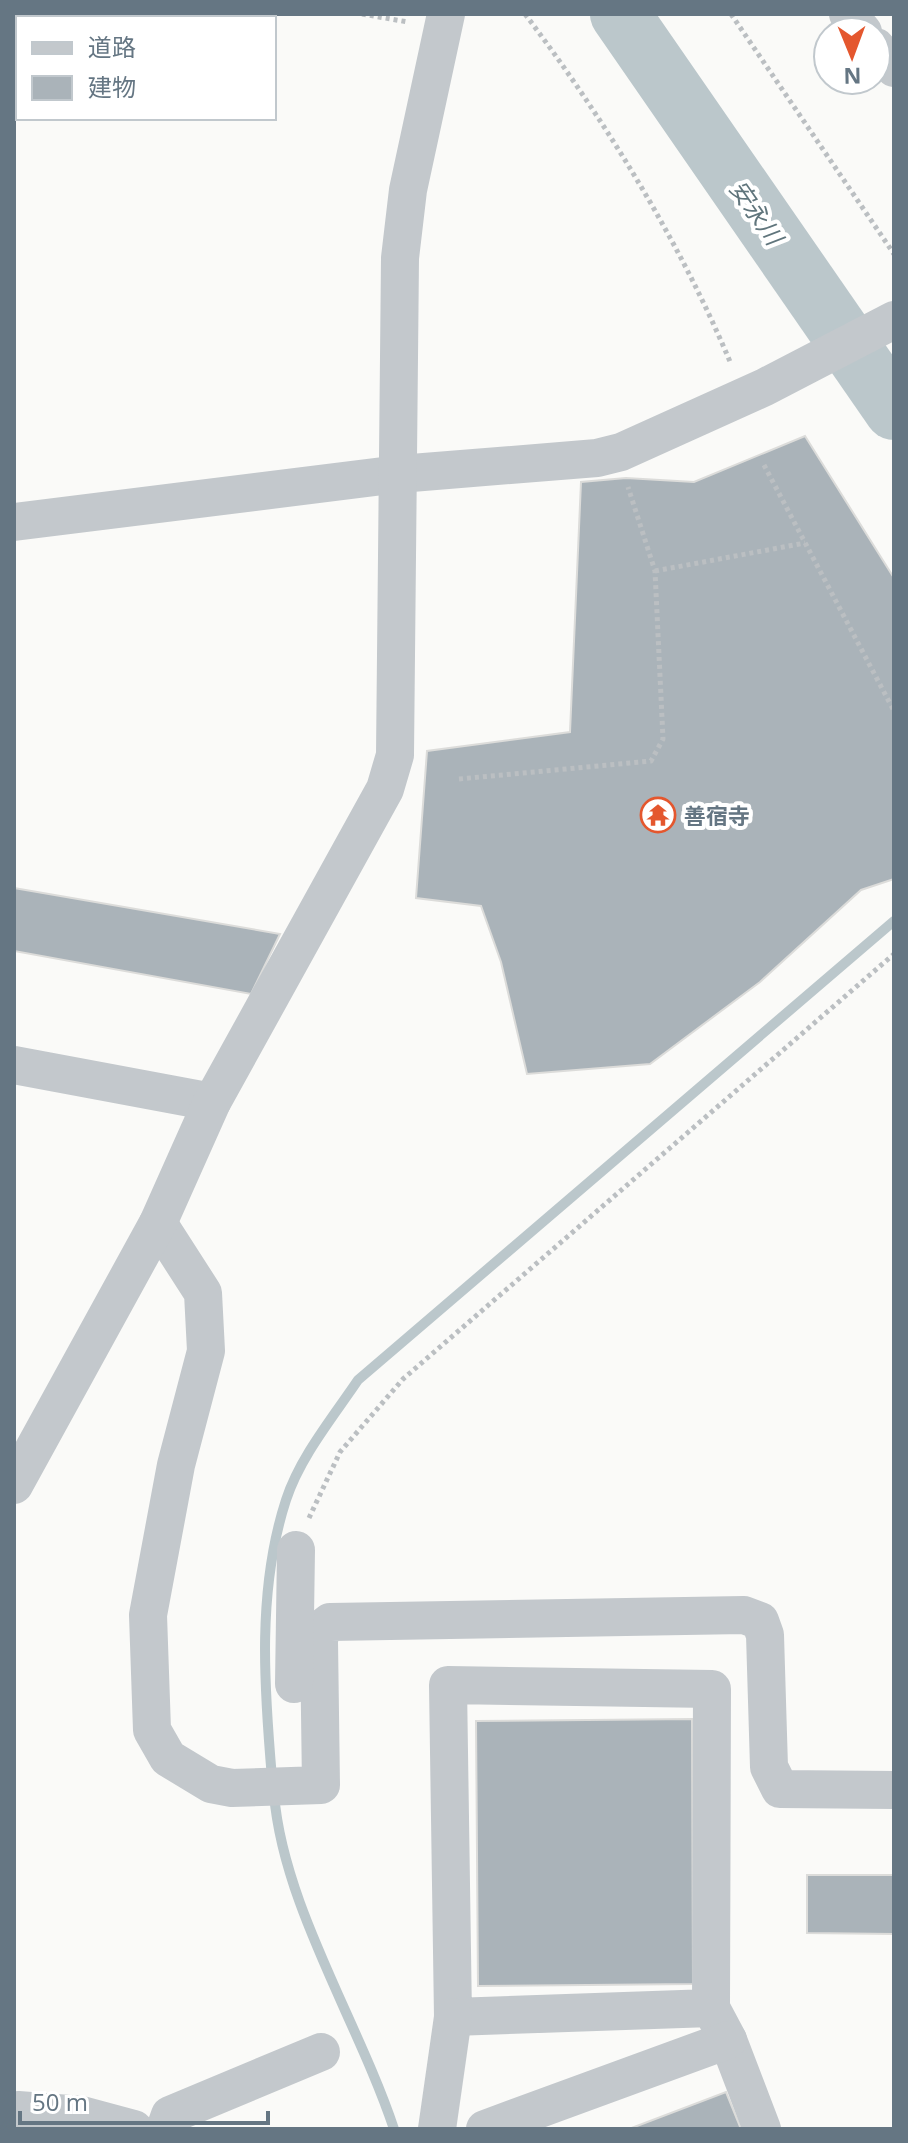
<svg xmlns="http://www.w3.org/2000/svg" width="908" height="2143" font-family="'Open Sans','Noto Sans JP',sans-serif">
<rect width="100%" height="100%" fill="#fafaf8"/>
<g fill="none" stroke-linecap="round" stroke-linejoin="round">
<g stroke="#bbc7cb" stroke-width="10">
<path d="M 272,1778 C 264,1686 257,1589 286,1500 C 300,1457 333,1417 358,1380 L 894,921"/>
<path d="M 274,1794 C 283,1905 358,2021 394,2129"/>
</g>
<polyline stroke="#bbc7cb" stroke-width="60" points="620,14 894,410"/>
</g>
<g fill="#aab3b9" stroke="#dcdcda" stroke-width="2">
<polygon points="805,436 894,578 894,879 861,890 760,982 650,1064 527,1074 501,962 481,906 416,898 427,751 570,732 581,482 626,478 694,482"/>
<polygon points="14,888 280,934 251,994 14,951"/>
<polygon points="692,1719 693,1984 478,1986 476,1721"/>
<polygon points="807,1875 894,1875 894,1934 807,1933"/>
<polygon points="726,2092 741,2129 629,2129"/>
</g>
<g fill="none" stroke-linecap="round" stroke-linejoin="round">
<g stroke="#bbbfc2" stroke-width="5" stroke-dasharray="4 4" stroke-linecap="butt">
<polyline points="362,14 408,22"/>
<path d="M 525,14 C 605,120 680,242 731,364"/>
<polyline points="731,14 894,254"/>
<polyline points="764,465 894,711"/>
<polyline points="655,571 805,543"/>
<polyline points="459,779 651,761 663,739 655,571 628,487"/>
<polyline points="309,1518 340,1452 403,1379 894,954"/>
</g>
<g stroke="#c3c8cc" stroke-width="38">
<polyline points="848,14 863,32"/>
<polyline points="876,47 894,68"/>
<polyline points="14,522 399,474 597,458 621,452 765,387 894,320"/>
<polyline points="14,1065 212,1102"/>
<polyline points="158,1223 203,1293 206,1351 176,1465 148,1615 152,1730 168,1758 211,1784 232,1788 321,1785 319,1641 321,1629 330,1622 744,1615 760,1621 765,1635 769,1767 780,1789 894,1790"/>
<polyline points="14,1485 158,1223 212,1102 385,789 395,755 400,258 408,190 446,14"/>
<polyline points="294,1684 296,1550"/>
<polyline points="711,2008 453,2017 448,1685 712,1689 711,2008 728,2040 762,2129"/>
<polyline points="18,2110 82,2115 134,2129"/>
<polyline points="165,2129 170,2115 321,2052"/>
<polyline points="437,2129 453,2017"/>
<polyline points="485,2129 728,2040"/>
</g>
</g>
<defs>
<g id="temple-ring" transform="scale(1.8)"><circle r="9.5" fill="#fff" stroke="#e4572e" stroke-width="1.5"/><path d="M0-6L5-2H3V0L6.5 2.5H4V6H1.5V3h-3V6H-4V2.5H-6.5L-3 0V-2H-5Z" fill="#e4572e"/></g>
</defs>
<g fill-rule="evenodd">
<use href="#temple-ring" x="658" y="815"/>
</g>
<g text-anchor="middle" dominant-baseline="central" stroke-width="8" stroke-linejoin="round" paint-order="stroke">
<g font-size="22" font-weight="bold" fill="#657683" stroke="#fff" text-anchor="start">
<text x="684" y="815">善宿寺</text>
</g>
<g font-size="24" font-style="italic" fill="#60757c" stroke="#fff">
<text transform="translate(757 212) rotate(55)">安永川</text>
</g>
</g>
<rect width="908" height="2143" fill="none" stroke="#657683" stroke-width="32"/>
<rect x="16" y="16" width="260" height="104" fill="#ffffff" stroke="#c1c8cd" stroke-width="2"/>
<rect x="32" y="42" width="40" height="12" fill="#c3c8cc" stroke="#c1c8cd" stroke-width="2"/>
<text x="88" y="56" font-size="24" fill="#657683">道路</text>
<rect x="32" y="76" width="40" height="24" fill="#aab3b9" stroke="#c1c8cd" stroke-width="2"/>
<text x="88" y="96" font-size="24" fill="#657683">建物</text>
<g transform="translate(852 56) rotate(179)"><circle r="38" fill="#ffffff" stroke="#c1c8cd" stroke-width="2"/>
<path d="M0-6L14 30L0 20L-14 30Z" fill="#e4572e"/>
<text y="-12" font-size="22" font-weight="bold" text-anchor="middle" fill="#657683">N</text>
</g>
<path d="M20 2111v12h248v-12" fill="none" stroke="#657683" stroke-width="4"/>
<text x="32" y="2111" font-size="24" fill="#657683" stroke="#ffffff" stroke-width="6" paint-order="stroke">50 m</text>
</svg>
